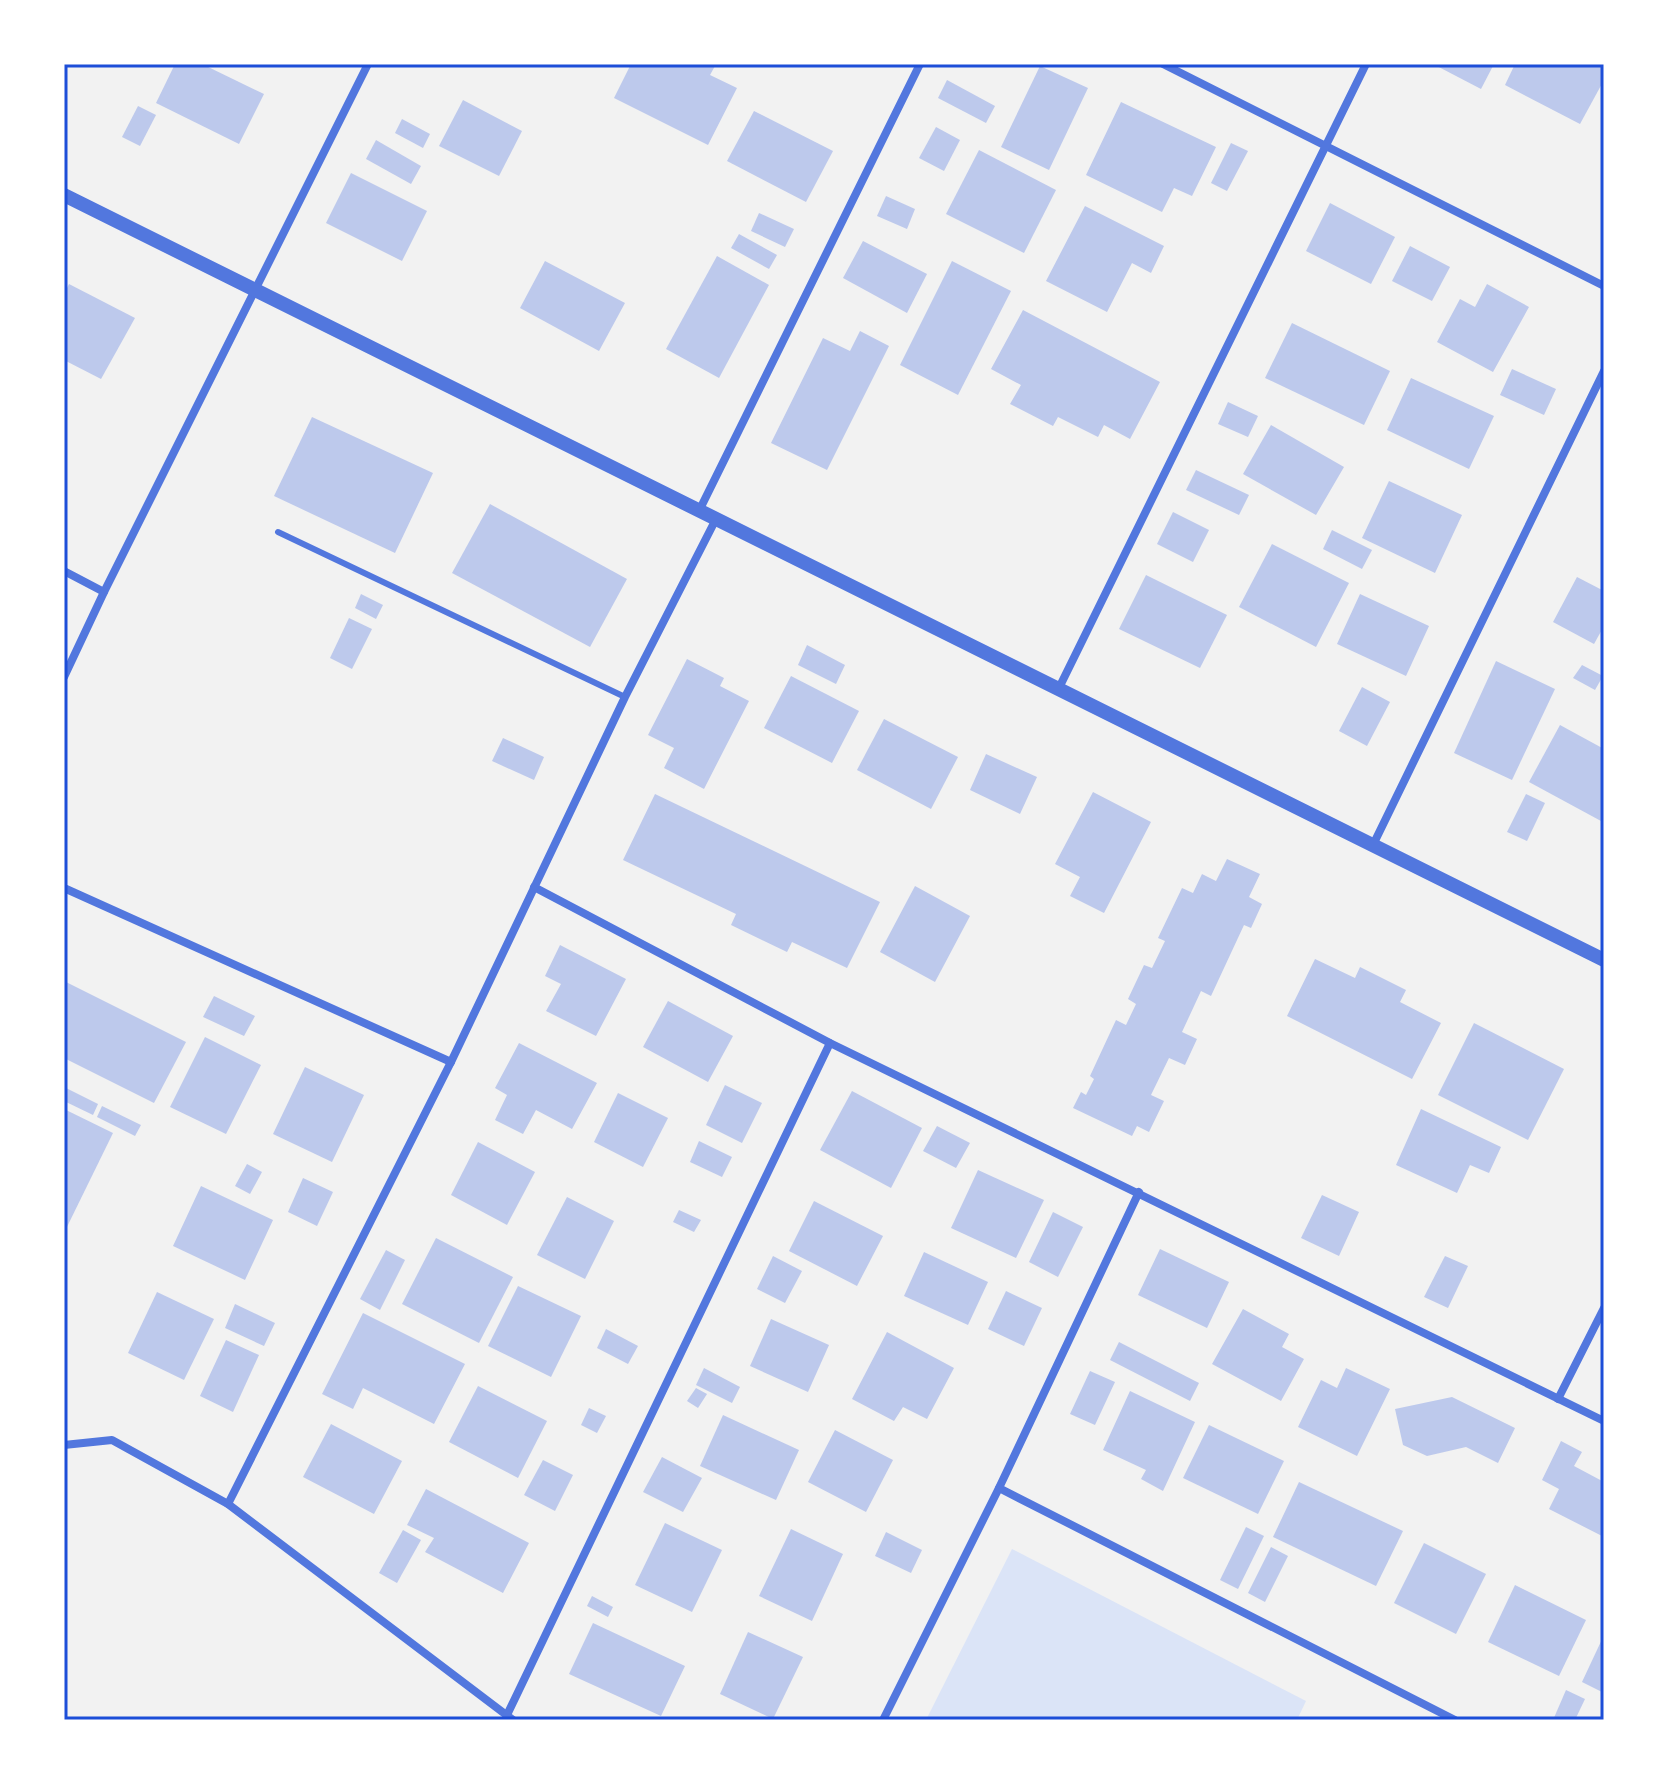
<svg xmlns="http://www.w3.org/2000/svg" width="1668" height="1784" font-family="Overpass,sans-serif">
<rect width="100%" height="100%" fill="#f2f2f2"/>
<polygon fill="#dbe4f7" points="1012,1549 1306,1701 1297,1720 926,1720"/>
<g fill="#bdc9ec">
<polygon points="175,64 202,64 264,94 239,144 156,103"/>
<polygon points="631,64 711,64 715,66 710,75 737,88 708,145 614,98"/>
<polygon points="1433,64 1494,64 1481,89"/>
<polygon points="1515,64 1604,64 1604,80 1580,124 1505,85"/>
<polygon points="1040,66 1088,88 1049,170 1001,147"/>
<polygon points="947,80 995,106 986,123 938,98"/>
<polygon points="463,100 522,131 499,176 439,146"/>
<polygon points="1121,102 1216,147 1192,196 1174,188 1162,212 1086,175"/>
<polygon points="138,106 156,115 140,146 122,137"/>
<polygon points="754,111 833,151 806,202 727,161"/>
<polygon points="402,119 430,134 423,148 395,133"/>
<polygon points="936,127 960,140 944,171 919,158"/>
<polygon points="376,140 421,166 411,184 366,159"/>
<polygon points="1231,143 1248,151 1227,191 1211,183"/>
<polygon points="979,150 1056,190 1024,253 946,214"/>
<polygon points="351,173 427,211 402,261 326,223"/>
<polygon points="886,196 915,209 907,229 877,216"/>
<polygon points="1330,203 1395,237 1371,284 1306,251"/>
<polygon points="1085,206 1164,246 1151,273 1132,263 1107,312 1046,281"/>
<polygon points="759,213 794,229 785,247 751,231"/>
<polygon points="739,234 777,255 769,269 731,248"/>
<polygon points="863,241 927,274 907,313 843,278"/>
<polygon points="1410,246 1450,267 1432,301 1392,281"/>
<polygon points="717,256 769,285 719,378 666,349"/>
<polygon points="545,261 625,303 599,351 520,308"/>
<polygon points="952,261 1011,291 958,395 900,365"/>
<polygon points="69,284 135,318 101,379 64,360 64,294"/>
<polygon points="1487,284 1529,307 1493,372 1437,342 1460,299 1475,307"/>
<polygon points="1023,310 1160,382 1130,439 1104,425 1098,437 1058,417 1053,426 1010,404 1021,385 991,369"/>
<polygon points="1292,323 1390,371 1364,425 1265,378"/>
<polygon points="860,331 889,346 827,470 771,443 823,338 850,351"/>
<polygon points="1512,369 1556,389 1544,415 1500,395"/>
<polygon points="1411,378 1494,416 1469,469 1387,430"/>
<polygon points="1228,402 1258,416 1248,437 1218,424"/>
<polygon points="312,417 433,473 395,553 274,496"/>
<polygon points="1271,425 1344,467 1316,515 1243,474"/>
<polygon points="1196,470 1249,495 1239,515 1186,490"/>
<polygon points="1389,481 1462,515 1435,573 1362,538"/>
<polygon points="490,504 627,579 590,647 452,573"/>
<polygon points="1173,512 1209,530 1193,562 1157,544"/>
<polygon points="1332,530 1372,550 1362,569 1323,549"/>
<polygon points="1272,544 1349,583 1316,647 1239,607"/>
<polygon points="1146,575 1227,615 1200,668 1119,629"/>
<polygon points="1577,577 1604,591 1604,626 1594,644 1553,622"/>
<polygon points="361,594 383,605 376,619 355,608"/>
<polygon points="1360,594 1429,626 1406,676 1337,644"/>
<polygon points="349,618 372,629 352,669 330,658"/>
<polygon points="807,645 845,665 836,684 798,665"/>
<polygon points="687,659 724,678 720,686 749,701 704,789 664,768 674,748 648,735"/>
<polygon points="1496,661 1555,689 1512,780 1454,753"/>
<polygon points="1582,665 1603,676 1595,690 1573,678"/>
<polygon points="791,676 859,711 832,763 764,728"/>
<polygon points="1362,687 1390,702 1367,746 1339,731"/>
<polygon points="884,719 958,757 931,809 857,770"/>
<polygon points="1560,725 1604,749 1604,815 1601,821 1529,782"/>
<polygon points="503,738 544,757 534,780 492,761"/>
<polygon points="986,754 1037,777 1020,814 970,790"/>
<polygon points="1093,792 1151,822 1104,913 1070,896 1080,877 1055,864"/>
<polygon points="655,794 880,902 847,968 792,942 787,952 731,925 736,914 623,860"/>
<polygon points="1526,794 1545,803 1527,841 1507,832"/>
<polygon points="1227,859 1260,874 1249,897 1262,904 1251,928 1244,925 1211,996 1201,991 1182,1032 1197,1039 1185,1065 1169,1058 1151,1095 1164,1101 1149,1132 1137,1126 1132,1136 1073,1108 1081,1092 1086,1095 1094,1079 1090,1076 1116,1020 1126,1025 1136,1004 1128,999 1144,965 1152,968 1165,941 1158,938 1182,888 1193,893 1202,874 1216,881"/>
<polygon points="915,886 970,916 935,982 880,952"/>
<polygon points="560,945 626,979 596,1036 546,1011 561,984 545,976"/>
<polygon points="1315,959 1355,978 1360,967 1406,990 1400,1002 1441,1023 1412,1079 1287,1016"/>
<polygon points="64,981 186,1042 154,1103 64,1058"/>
<polygon points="214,996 255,1016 244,1036 203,1017"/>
<polygon points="668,1001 733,1036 708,1082 643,1047"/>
<polygon points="1474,1023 1564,1069 1528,1140 1438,1095"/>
<polygon points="205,1037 261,1065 226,1134 170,1107"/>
<polygon points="519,1043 597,1083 572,1129 536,1110 523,1134 495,1120 507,1095 495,1088"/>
<polygon points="305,1067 364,1095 332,1162 273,1134"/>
<polygon points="725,1085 762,1103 742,1143 706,1125"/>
<polygon points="64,1087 98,1104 93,1115 64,1101"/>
<polygon points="852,1091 922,1128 891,1188 820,1150"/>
<polygon points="618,1093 668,1118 643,1167 594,1142"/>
<polygon points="102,1106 141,1125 135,1136 97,1117"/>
<polygon points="64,1109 113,1133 64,1233"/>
<polygon points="1421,1109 1501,1147 1489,1173 1470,1165 1457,1193 1396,1165"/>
<polygon points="937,1126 970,1143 956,1168 923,1151"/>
<polygon points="699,1141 732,1157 722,1177 690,1162"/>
<polygon points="478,1142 535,1172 507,1225 451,1195"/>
<polygon points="247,1164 262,1172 250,1194 235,1186"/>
<polygon points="978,1170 1044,1200 1016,1258 951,1228"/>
<polygon points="303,1178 333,1192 317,1226 288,1212"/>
<polygon points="201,1186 273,1220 245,1280 173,1246"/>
<polygon points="1322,1195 1359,1212 1339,1256 1301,1238"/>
<polygon points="567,1197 614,1221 585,1279 537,1255"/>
<polygon points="814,1201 883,1236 857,1286 789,1251"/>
<polygon points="679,1210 701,1220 694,1232 673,1222"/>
<polygon points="1053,1212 1083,1227 1058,1277 1029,1262"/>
<polygon points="436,1238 513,1277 479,1343 402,1304"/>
<polygon points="1160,1249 1229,1282 1207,1328 1138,1295"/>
<polygon points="386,1250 405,1260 380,1310 360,1299"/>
<polygon points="924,1252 988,1282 968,1325 904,1296"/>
<polygon points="773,1256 802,1271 785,1303 757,1289"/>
<polygon points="1445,1256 1468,1266 1448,1308 1424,1297"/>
<polygon points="518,1286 581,1316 551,1377 488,1346"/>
<polygon points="1006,1291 1042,1308 1024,1346 988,1329"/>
<polygon points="157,1292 214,1319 184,1380 128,1353"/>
<polygon points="235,1304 275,1323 264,1346 225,1328"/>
<polygon points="1243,1309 1289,1334 1282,1347 1304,1359 1281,1401 1212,1364"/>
<polygon points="363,1313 465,1364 434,1424 363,1388 353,1409 322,1394"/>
<polygon points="771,1319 829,1345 808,1392 750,1366"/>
<polygon points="606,1329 638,1346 628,1364 597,1348"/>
<polygon points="887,1332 954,1368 927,1419 903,1407 894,1421 852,1399"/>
<polygon points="226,1340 259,1355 233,1412 200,1396"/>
<polygon points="1119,1342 1199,1383 1190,1401 1110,1360"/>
<polygon points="704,1368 740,1387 732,1403 696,1385"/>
<polygon points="1346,1368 1390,1389 1357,1456 1298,1427 1321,1380 1337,1388"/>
<polygon points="1090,1371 1115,1382 1095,1425 1070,1414"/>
<polygon points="478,1386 547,1421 518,1478 449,1442"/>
<polygon points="696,1388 707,1394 698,1408 687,1401"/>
<polygon points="1130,1391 1195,1422 1163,1491 1141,1479 1146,1470 1103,1450"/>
<polygon points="1452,1397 1515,1428 1498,1463 1466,1447 1427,1456 1403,1445 1395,1409"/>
<polygon points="589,1408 606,1416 597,1433 581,1425"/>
<polygon points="723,1415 799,1450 776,1500 700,1466"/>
<polygon points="331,1424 402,1461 374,1514 303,1477"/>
<polygon points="1209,1425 1284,1461 1258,1514 1183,1478"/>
<polygon points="835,1430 893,1460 866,1512 808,1482"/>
<polygon points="1561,1441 1582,1452 1574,1466 1604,1482 1604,1537 1549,1509 1559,1489 1542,1480"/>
<polygon points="662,1457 702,1478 683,1512 643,1492"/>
<polygon points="543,1460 573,1475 555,1511 524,1495"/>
<polygon points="1299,1482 1403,1531 1376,1586 1273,1537"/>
<polygon points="426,1489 529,1543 503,1593 425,1552 434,1538 407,1525"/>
<polygon points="665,1523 722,1550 692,1612 635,1585"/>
<polygon points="1246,1527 1264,1536 1238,1589 1220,1580"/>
<polygon points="791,1529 843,1554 812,1621 759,1596"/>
<polygon points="403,1530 421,1540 397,1583 379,1573"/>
<polygon points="886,1532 922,1550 911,1573 875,1556"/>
<polygon points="1424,1543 1486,1574 1456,1634 1394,1603"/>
<polygon points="1271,1547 1288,1556 1265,1602 1248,1593"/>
<polygon points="1515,1585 1586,1620 1559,1676 1488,1642"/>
<polygon points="592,1596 613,1607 608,1617 587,1606"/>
<polygon points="593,1623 685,1666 661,1716 569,1674"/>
<polygon points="748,1632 803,1657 773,1719 720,1694"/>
<polygon points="1604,1635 1604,1693 1582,1682"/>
<polygon points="1566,1690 1585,1699 1575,1720 1553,1720"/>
</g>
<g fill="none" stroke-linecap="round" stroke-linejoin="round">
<polyline stroke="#5277de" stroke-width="6" points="278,532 625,697"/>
<g stroke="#5277de" stroke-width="8">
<polyline points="1163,64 1604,286"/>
<polyline points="700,509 920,64"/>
<polyline points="64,571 104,592"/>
<polyline points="64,677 104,592 368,64"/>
<polyline points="1058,690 1366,64"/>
<polyline points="1373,845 1604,371"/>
<polyline points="534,887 830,1043 1604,1421"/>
<polyline points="64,888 451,1062"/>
<polyline points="1558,1399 1604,1308"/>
<polyline points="64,1445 112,1440 228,1504 513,1720"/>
<polyline points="999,1488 1455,1720"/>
<polyline points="228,1504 451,1062 625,697 717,517"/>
<polyline points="507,1715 830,1043"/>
<polyline points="883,1720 999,1488 1139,1192"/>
</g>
<polyline stroke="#5277de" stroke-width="14" points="64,195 1604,960"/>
</g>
<rect width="1668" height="1784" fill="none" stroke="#ffffff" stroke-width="132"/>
<rect x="66" y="66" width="1536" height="1652" fill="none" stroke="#1d4ed8" stroke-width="3"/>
</svg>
